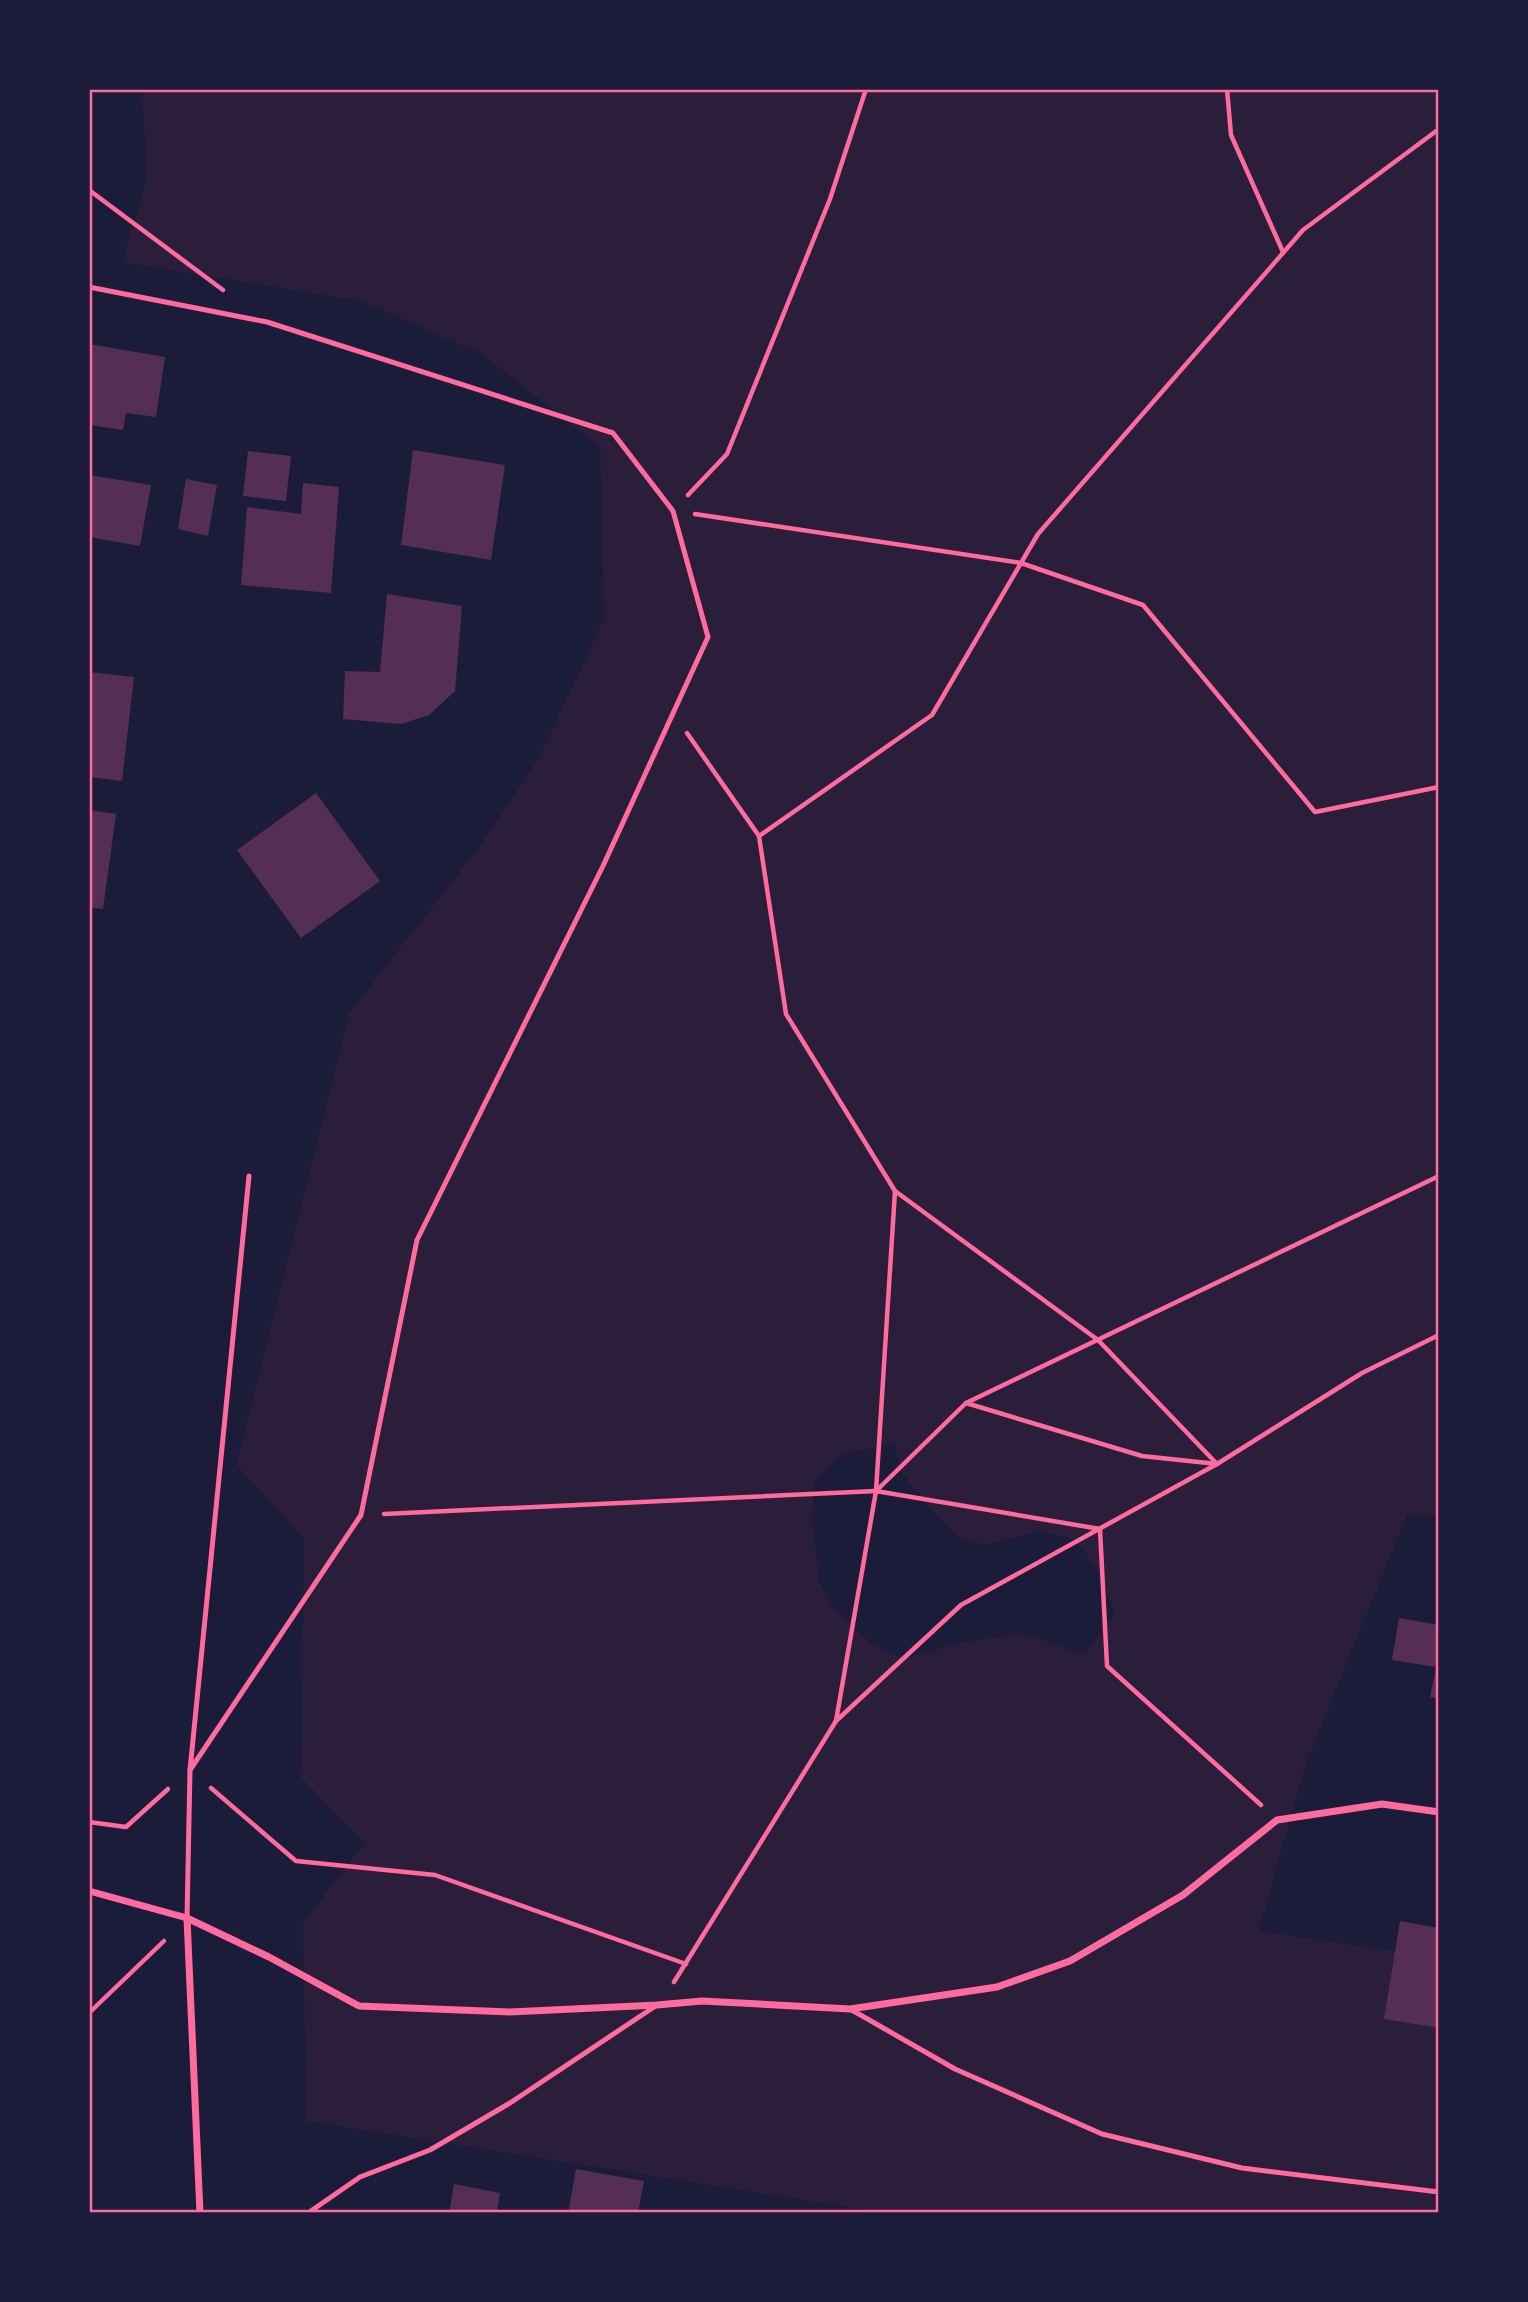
<svg xmlns="http://www.w3.org/2000/svg" width="1528" height="2302" font-family="Spectral,serif">
<rect width="100%" height="100%" fill="#1b1b3a"/>
<path fill="#2a1e3b" fill-rule="evenodd" d="M 142,89 L 1439,89 L 1439,1518 L 1407,1515 L 1305,1766 L 1259,1931 L 1439,1958 L 1439,2213 L 886,2213 L 306,2121 L 303,1923 L 365,1842 L 301,1779 L 304,1539 L 236,1464 L 349,1013 L 477,850 L 539,758 L 604,619 L 600,447 L 482,354 L 361,301 L 122,262 L 147,178 ZM 894,1444 L 903,1474 L 929,1507 L 959,1538 L 986,1545 L 1039,1531 L 1076,1540 L 1095,1567 L 1115,1613 L 1084,1655 L 1023,1633 L 960,1643 L 904,1659 L 873,1645 L 834,1609 L 820,1583 L 812,1522 L 814,1482 L 843,1454 Z"/>
<g fill="#542f53">
<polygon points="89,344 165,357 156,417 126,413 123,430 89,425"/>
<polygon points="413,450 505,465 491,560 401,545"/>
<polygon points="248,451 291,456 286,501 243,496"/>
<polygon points="89,475 151,485 140,546 89,537"/>
<polygon points="186,479 217,485 208,536 178,529"/>
<polygon points="303,483 339,487 331,593 241,585 247,507 301,514"/>
<polygon points="387,594 462,606 455,691 429,715 401,724 343,719 345,671 380,672"/>
<polygon points="89,672 134,677 122,781 89,777"/>
<polygon points="316,793 380,881 301,938 237,850"/>
<polygon points="89,810 116,814 103,909 89,907"/>
<polygon points="1399,1618 1439,1625 1439,1699 1430,1697 1436,1667 1392,1660"/>
<polygon points="1400,1921 1439,1928 1439,2028 1384,2019"/>
<polygon points="576,2169 644,2181 638,2213 568,2213"/>
<polygon points="454,2184 500,2193 497,2213 449,2213"/>
</g>
<g fill="none" stroke-linecap="round" stroke-linejoin="round">
<g stroke="#ff6b9d" stroke-width="4.5">
<polyline points="1227,89 1231,135 1283,252"/>
<polyline points="89,190 223,290"/>
<polyline points="688,495 727,454 830,199 866,89"/>
<polyline points="695,514 1021,563 1143,605 1315,812 1439,787"/>
<polyline points="687,733 759,836 786,1014 895,1191 1098,1340 1217,1464"/>
<polyline points="759,836 932,715 1038,534 1303,230 1439,129"/>
<polyline points="895,1191 876,1491 1100,1529 1107,1666 1261,1805"/>
<polyline points="966,1403 1439,1176"/>
<polyline points="384,1514 876,1491"/>
<polyline points="836,1721 961,1605 1217,1464 1362,1373 1439,1335"/>
<polyline points="211,1788 296,1861 435,1875 686,1964"/>
<polyline points="89,1822 126,1827 168,1789"/>
<polyline points="674,1982 836,1721 876,1491 966,1403 1142,1456 1217,1464"/>
<polyline points="89,2013 164,1941"/>
</g>
<g stroke="#ff6b9d" stroke-width="5">
<polyline points="89,287 267,322 613,433 673,511 708,637 603,866 417,1240 361,1515 190,1770"/>
<polyline points="187,1918 190,1770 249,1176"/>
<polyline points="850,2009 955,2069 1102,2134 1242,2168 1439,2192"/>
<polyline points="308,2213 360,2177 430,2150 510,2103 657,2005"/>
</g>
<g stroke="#ff6b9d" stroke-width="7">
<polyline points="89,1891 187,1918 269,1957 359,2006 510,2012 657,2005 702,2001 850,2009 997,1987 1070,1961 1183,1895 1277,1820 1382,1804 1439,1812"/>
<polyline points="187,1918 200,2213"/>
</g>
</g>
<rect width="1528" height="2302" fill="none" stroke="#1b1b3a" stroke-width="182"/>
<rect x="91" y="91" width="1346" height="2120" fill="none" stroke="#ff6b9d" stroke-width="2.5"/>
</svg>
